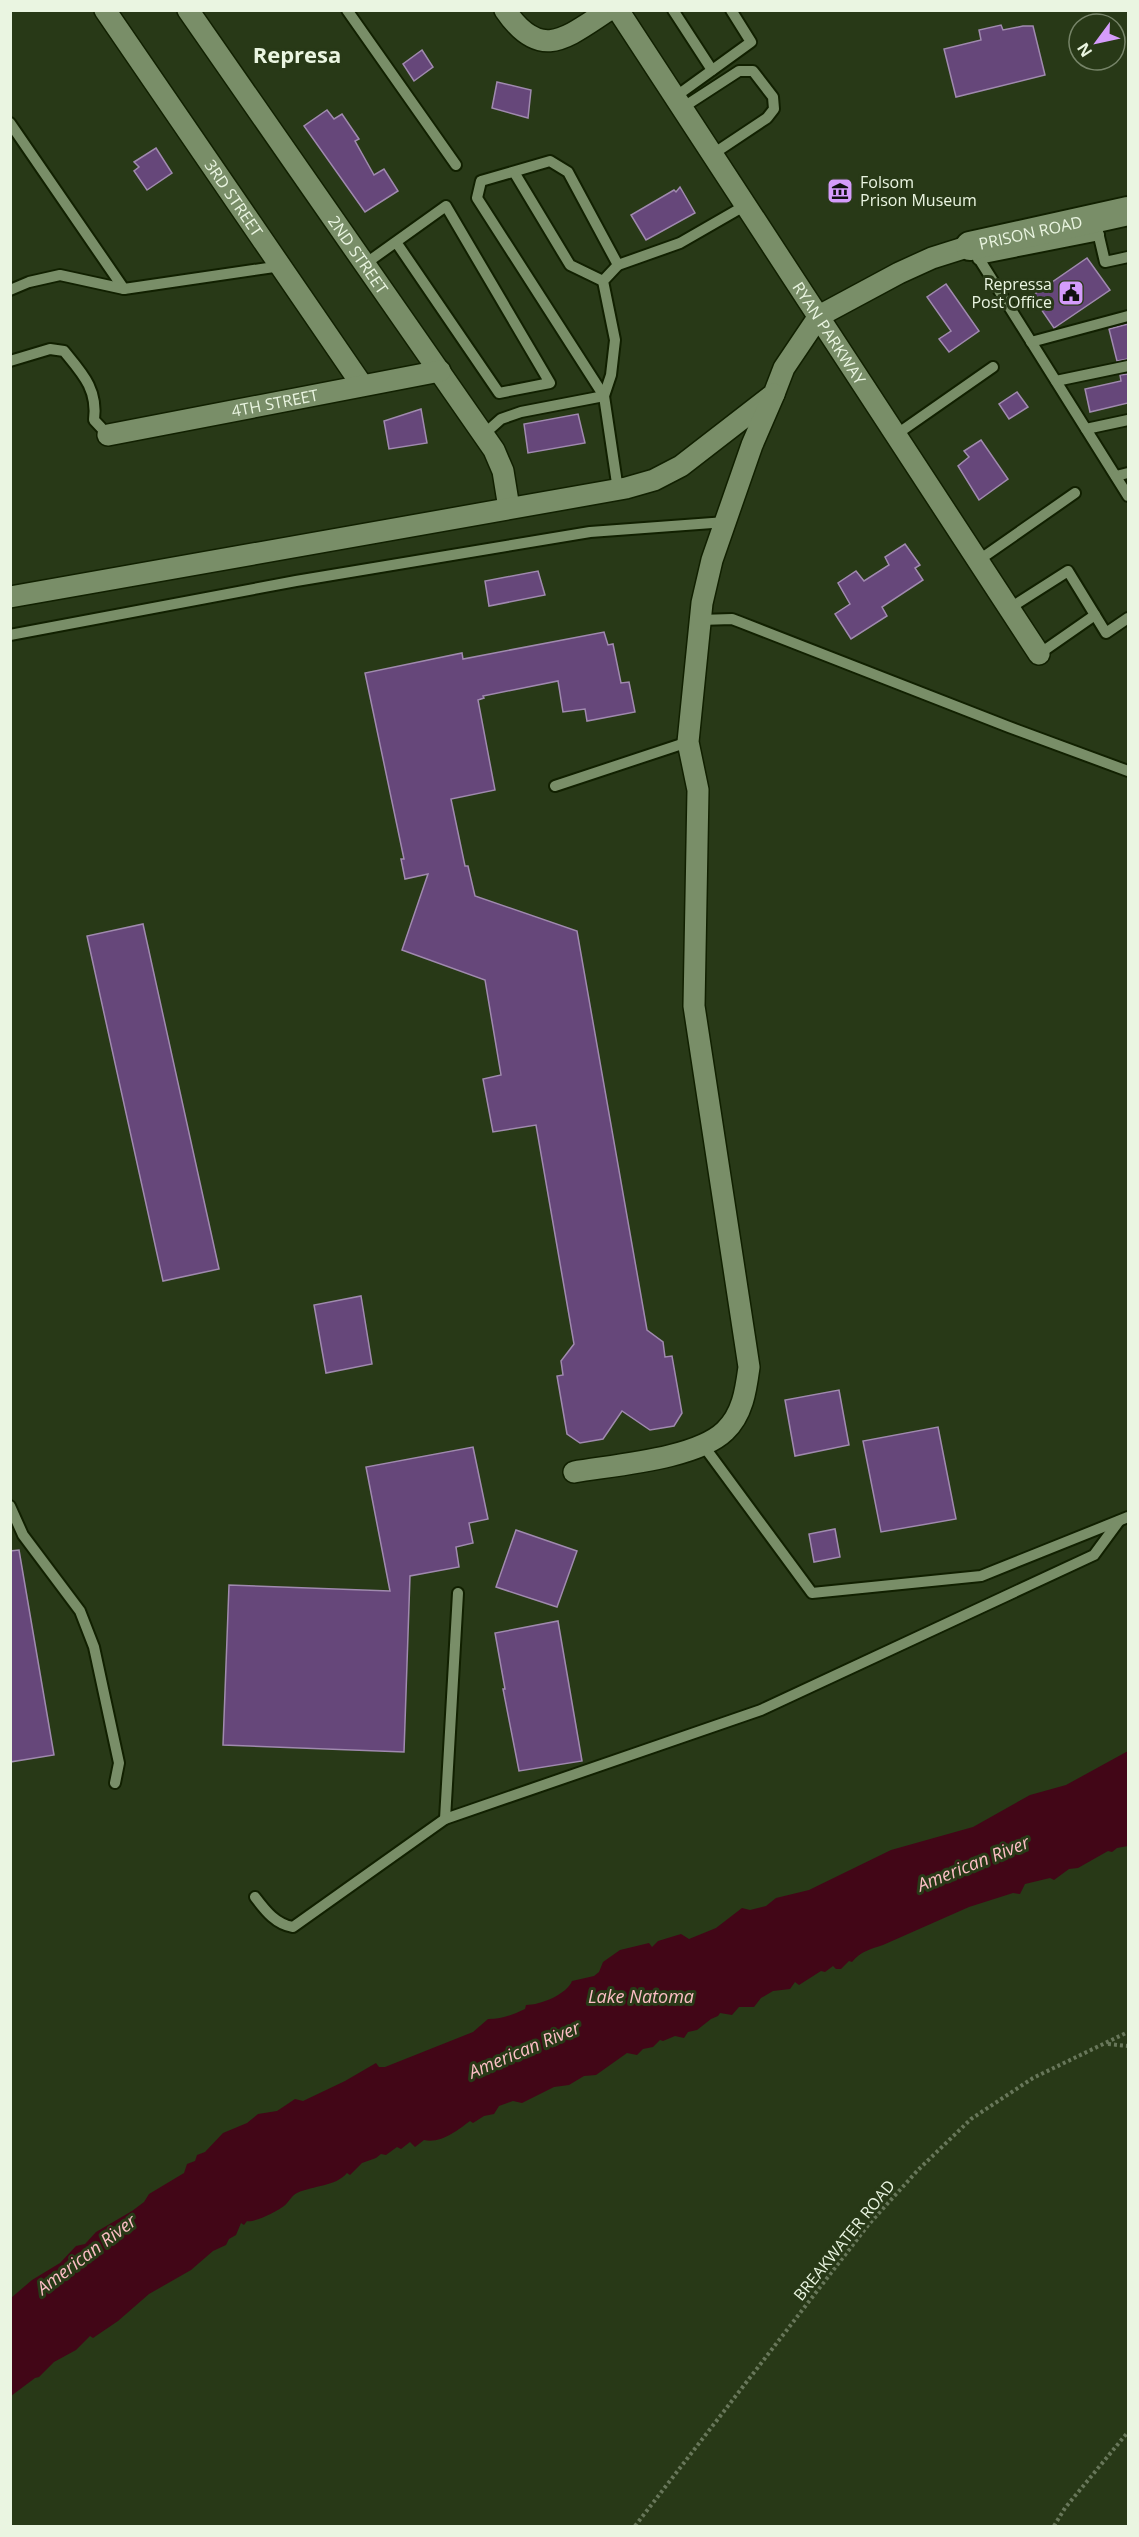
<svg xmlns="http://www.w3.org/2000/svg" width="1139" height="2537" font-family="'Open Sans',sans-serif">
<rect width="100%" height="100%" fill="#283917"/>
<path fill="#420617" d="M 1128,1751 L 1128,1846 L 1117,1848 L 1112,1852 L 1108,1851 L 1078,1868 L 1069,1869 L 1054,1880 L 1050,1878 L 1025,1884 L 1020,1894 L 1013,1893 L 969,1907 L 883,1945 C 871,1949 861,1951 852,1962 L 849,1961 L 841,1969 L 836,1969 L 833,1966 L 825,1972 L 821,1971 L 799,1985 L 795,1982 L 790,1989 L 773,1991 L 761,1998 L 754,2007 L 739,2007 L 732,2015 L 720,2013 L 718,2016 L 711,2019 L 697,2030 L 688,2032 L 684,2038 L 675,2036 L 663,2041 L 660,2040 L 653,2047 L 643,2049 L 637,2055 L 627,2053 L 596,2075 L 584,2076 L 569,2085 L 554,2087 L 522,2103 L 513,2101 L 499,2106 L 494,2114 L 484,2116 L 473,2123 L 470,2121 C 458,2130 441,2144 424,2140 L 415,2147 L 410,2142 L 401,2149 L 397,2147 L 386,2155 L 381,2154 L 376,2158 L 362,2163 L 350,2175 L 347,2173 C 335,2187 314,2185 297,2193 C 291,2196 289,2202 284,2206 C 278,2211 254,2223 247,2221 L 244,2225 L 241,2223 L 236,2235 L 229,2239 L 226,2245 L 213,2251 L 191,2270 L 149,2294 L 118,2321 L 93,2338 L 90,2336 L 76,2350 L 54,2362 L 39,2377 L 35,2378 L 11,2396 L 11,2298 L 32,2280 L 60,2263 L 76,2246 L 85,2244 L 96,2232 L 132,2211 L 144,2202 L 149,2194 L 184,2173 L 187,2164 L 195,2161 L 197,2155 L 205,2152 L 223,2133 L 247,2123 L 258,2114 L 277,2111 L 295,2099 L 303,2101 L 345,2081 L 376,2063 L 379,2067 L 385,2067 L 473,2032 L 488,2019 C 503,2019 512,2015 525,2009 L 526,2005 C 541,2005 567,1994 572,1981 L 594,1976 L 599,1972 L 603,1962 L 620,1950 L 649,1943 L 652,1947 L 658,1941 L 681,1934 L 689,1939 L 716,1928 L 742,1908 L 750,1910 L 766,1906 L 776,1898 L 809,1890 L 891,1850 L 973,1827 L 1030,1795 L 1066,1785 Z"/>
<g fill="#66477a" stroke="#a08aaf" stroke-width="1.5">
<polygon points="1001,25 1003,30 1023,26 1033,26 1045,75 956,97 944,49 981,40 979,30"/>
<polygon points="422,50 433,67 414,81 403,64"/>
<polygon points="497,82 531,90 528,118 492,108"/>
<polygon points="327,110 334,119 342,114 359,139 355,141 374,175 384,169 398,191 365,212 304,126"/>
<polygon points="156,148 172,173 147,190 134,171 139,167 134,162"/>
<polygon points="680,187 695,213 646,240 631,215 674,190 676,192"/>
<polygon points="1087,258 1110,290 1054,328 1032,296"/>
<polygon points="946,284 979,331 949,352 939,339 951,331 927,297"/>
<polygon points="1128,324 1128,359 1117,361 1109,329"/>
<polygon points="1128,374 1128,403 1090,412 1085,389 1121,381 1120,375"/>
<polygon points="1017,392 1028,407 1009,419 999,404"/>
<polygon points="421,409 427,443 389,449 384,421"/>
<polygon points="578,414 585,443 528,453 524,424"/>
<polygon points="981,440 1008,479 979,500 958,466 969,457 964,451"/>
<polygon points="905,544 920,565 915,568 923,580 882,607 887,616 851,639 835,614 850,604 838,583 856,571 864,581 889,565 885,557"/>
<polygon points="538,571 545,595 489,606 485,581"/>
<polygon points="604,632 608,645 613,644 621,683 629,682 635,712 587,721 585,709 563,712 558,681 483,696 484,698 478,700 495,790 451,799 465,866 468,866 475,896 577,931 647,1330 663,1342 665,1357 672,1356 682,1413 674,1426 650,1430 622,1411 603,1439 580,1443 567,1434 557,1376 563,1375 561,1361 574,1344 536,1125 493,1132 483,1079 501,1075 485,980 402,950 428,874 405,879 401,859 404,859 365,673 462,653 463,659"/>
<polygon points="143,924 219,1269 163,1281 87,936"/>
<polygon points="361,1296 372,1364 326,1373 314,1305"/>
<polygon points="839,1390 849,1445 795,1456 785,1400"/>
<polygon points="938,1427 956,1519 881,1532 863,1441"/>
<polygon points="473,1447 488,1519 469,1523 473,1543 456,1547 459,1567 410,1576 404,1752 223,1745 229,1585 390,1591 366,1467"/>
<polygon points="835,1529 840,1557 814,1562 809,1534"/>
<polygon points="516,1530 577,1551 557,1607 496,1587"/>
<polygon points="19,1550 54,1755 10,1762 10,1551"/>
<polygon points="558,1621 582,1761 519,1771 503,1689 505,1689 495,1633"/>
</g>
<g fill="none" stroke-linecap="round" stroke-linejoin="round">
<g stroke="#112000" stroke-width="14">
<g id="lane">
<polyline points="347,10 456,165"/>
<polyline points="673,10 712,70"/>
<polyline points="675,97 751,42 731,10"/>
<polyline points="682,108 739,71 753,71 773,97 774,109 767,118 713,154"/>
<polyline points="10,123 124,289 281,266"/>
<polyline points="514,172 570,265 603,281"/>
<polyline points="1097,228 1105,262 1128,257"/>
<polyline points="971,246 1128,496"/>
<polyline points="978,259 1099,235"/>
<polyline points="365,264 446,206 550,383 499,393 396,242"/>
<polyline points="10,290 29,282 60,275 124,289"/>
<polyline points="1031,342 1128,316"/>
<path d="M 10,361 L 50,349 L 64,351 C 82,373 98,389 94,420 L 108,435"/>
<polyline points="1056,381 1128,366"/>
<polyline points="604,396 611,375 615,340 603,281 618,265 680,243 746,205"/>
<polyline points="1086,429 1128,420"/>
<polyline points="897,434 993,367"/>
<polyline points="483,435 501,419 521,412 604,396"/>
<polyline points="1116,476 1128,473"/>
<polyline points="618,490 604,396 477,198 481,181 550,161 568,172 618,265"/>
<polyline points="979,560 1075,493"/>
<polyline points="1010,608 1068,571 1106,633 1128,618"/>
<polyline points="700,620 732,619 740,622 1009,727 1128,771"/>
<polyline points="10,635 296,581 590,532 726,522"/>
<polyline points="1039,654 1095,615"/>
<polyline points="555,786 688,742"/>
<polyline points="703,1445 812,1593 981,1576 1128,1517"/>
<polyline points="10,1506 23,1535 80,1611 94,1647 119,1763 115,1783"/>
<polyline points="445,1819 458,1593"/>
<path d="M 255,1897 C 265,1910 275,1924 293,1927 L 445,1819 L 761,1710 L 1094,1555 L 1119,1521"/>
</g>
</g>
<g stroke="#112000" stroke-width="24">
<g id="street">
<path id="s1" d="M 105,10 L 362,385"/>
<path id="s2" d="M 188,10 L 494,450 L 503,471 L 509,508"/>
<path d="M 505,10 C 541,63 567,37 609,10"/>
<path id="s3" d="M 618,10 L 1039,654"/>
<path id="s4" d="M 108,435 L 440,371"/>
<polyline points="10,597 626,488 654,480 681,466 774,394 784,368 819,316 899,273 932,258 970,246"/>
<path d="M 574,1472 C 614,1465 696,1459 725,1431 C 743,1414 746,1389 749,1367 L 694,1006 L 698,790 L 688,742 L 702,603 L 712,560 L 752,445 L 774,394"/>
</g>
</g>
<g stroke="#112000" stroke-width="32">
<g id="secondary">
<path id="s5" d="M 970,246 L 1128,211"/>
</g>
</g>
<g stroke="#68775a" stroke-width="4" stroke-dasharray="3 3" stroke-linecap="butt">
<polyline points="1108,2044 1128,2046"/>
<polyline points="635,2526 869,2224 918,2170 971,2119 1033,2078 1128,2032"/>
<polyline points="1054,2526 1065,2508 1128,2432"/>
</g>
<use href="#lane" stroke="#798e68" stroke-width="10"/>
<use href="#street" stroke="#798e68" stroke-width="21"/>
<use href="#secondary" stroke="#798e68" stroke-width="28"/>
</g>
<defs>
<g id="museum-square" transform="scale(1.35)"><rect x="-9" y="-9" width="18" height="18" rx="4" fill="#d59cfb" stroke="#283917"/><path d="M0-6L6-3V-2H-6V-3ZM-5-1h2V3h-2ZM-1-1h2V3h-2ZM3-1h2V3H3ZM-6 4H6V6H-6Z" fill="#111"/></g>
<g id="civic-square" transform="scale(1.35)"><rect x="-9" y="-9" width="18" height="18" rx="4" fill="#d59cfb" stroke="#283917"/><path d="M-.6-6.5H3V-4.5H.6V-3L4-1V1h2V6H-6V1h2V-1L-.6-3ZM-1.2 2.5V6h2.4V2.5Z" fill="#111"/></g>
</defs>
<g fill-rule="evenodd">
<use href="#museum-square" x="840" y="191"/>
<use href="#civic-square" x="1071" y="293"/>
</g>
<g text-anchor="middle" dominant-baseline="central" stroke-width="6" stroke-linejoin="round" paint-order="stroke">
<g font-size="16" fill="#eaf5e1" stroke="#283917" text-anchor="start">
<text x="860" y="182">Folsom<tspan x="860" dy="18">Prison Museum</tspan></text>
<text x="1052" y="284" text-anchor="end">Repressa<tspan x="1052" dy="18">Post Office</tspan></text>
</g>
<g font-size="16" fill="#eaf5e1" stroke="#283917">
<text stroke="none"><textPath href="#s1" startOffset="228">3RD STREET</textPath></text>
<text stroke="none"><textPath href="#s5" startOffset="62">PRISON ROAD</textPath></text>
<text stroke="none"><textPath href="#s2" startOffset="298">2ND STREET</textPath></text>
<text stroke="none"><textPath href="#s3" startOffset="386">RYAN PARKWAY</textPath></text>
<text stroke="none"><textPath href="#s4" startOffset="170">4TH STREET</textPath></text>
<text transform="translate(844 2240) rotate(-51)">BREAKWATER ROAD</text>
</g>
<g font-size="18" font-style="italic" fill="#fcbec5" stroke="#283917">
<text transform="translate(973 1863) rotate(-22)">American River</text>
<text x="641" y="1996">Lake Natoma</text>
<text transform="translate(524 2049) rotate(-23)">American River</text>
<text transform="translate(86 2254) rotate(-37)">American River</text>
</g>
<g font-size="22" font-weight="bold" fill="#eaf5e1" stroke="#283917">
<text x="297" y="54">Represa</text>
</g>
</g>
<rect width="1139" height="2537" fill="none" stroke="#eaf5e1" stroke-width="24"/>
<g transform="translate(1097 42) rotate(237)"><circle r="28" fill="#283917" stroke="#768468" stroke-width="1.5"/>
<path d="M0-4.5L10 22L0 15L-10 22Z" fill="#d59cfb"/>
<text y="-9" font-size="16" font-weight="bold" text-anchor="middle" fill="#eaf5e1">N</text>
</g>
</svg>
